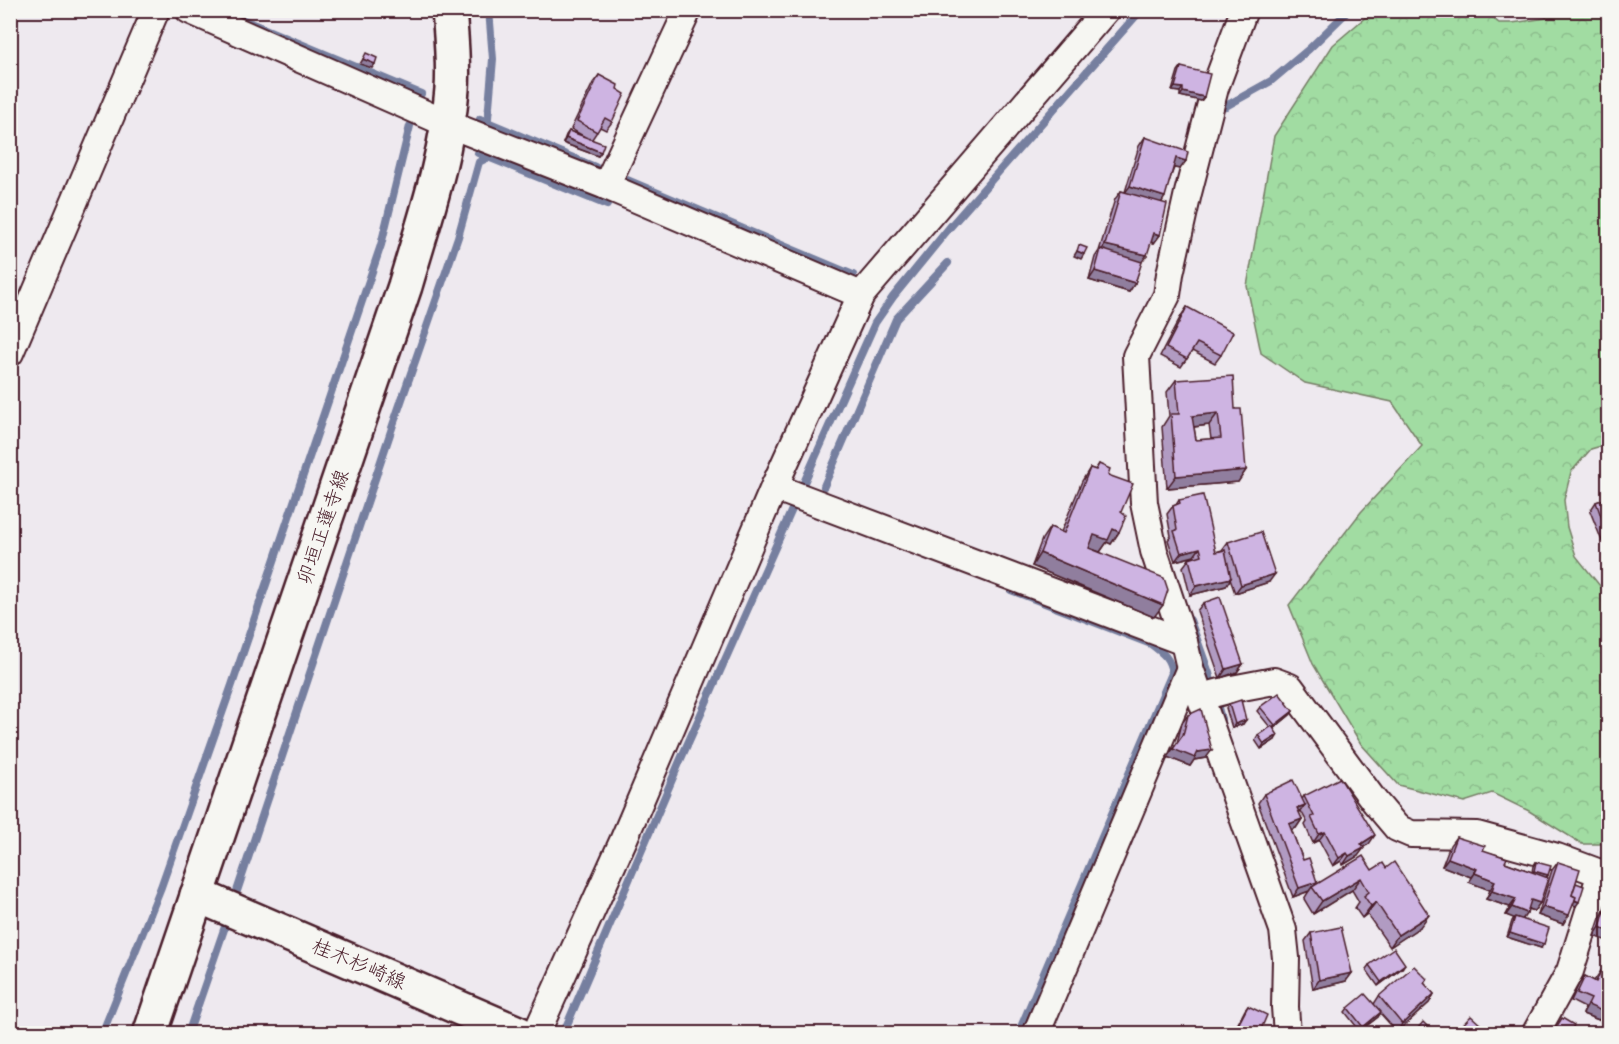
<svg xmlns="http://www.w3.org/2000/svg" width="1619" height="1044" font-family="'Comic Neue','Klee One',sans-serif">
<defs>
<pattern id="forest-crowns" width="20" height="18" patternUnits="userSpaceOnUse" patternTransform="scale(1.5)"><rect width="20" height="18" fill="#a1dca2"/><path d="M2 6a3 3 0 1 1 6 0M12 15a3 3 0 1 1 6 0" fill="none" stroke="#8cbc8c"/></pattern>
</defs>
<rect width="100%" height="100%" fill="#eee9ef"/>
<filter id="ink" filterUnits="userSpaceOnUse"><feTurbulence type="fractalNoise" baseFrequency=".0167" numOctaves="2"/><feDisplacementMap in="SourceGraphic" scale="12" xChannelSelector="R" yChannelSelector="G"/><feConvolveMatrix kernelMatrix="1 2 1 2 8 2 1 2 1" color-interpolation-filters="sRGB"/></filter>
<g filter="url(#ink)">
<polygon fill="url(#forest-crowns)" stroke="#767e66" stroke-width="1.5" points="1374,10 1484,11 1499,23 1512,23 1546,18 1547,11 1608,11 1608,444 1591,449 1571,472 1564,500 1567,527 1576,556 1608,596 1608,844 1582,844 1529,811 1492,793 1464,802 1398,785 1361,744 1313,664 1289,605 1361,512 1422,446 1392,402 1305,383 1261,353 1247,286 1274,136 1333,45"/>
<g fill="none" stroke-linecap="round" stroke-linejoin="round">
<g stroke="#767f9f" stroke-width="8">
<polyline points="226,10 229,14 421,94"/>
<polyline points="1226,106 1271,81 1309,49 1349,10"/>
<polyline points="488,118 493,59 489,10"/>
<polyline points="480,119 595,167"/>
<polyline points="478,153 607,205"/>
<polyline points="623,171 620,177 853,275"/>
<polyline points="824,486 896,319 948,263"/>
<path d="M 1011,590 L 1151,644 C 1163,653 1170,658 1172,673 L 1018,1034"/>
<polyline points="1190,620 1209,673 1221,719"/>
<polyline points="233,903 393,425 458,237 479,162 489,157"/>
<polyline points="102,1034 161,887 232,685 381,245 410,126"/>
<polyline points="188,1034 229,915"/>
<polyline points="563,1034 680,761 875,323 893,297 950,227 1141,10"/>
</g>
<g stroke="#4a1f2b" stroke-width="30">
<g id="street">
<polyline points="189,10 448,124 606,186 861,295"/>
<polyline points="1244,10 1215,88 1188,193 1170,274 1167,295 1136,356 1144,503 1154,551 1184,642 1190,668 1283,930 1286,958 1285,1007 1287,1034"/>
<polyline points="606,186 688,10"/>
<polyline points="10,353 156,10"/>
<polyline points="774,487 1184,642"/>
<polyline points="1201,697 1232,689 1274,681 1290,687 1375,802 1397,828 1411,834 1477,835 1557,857 1608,876"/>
<polyline points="536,1034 623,841 774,487 861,295 1106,10"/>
<polyline points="1036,1034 1190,668"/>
<polyline points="1535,1034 1570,971 1601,873"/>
</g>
</g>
<g stroke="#4a1f2b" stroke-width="38">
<g id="secondary">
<polyline points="197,895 520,1034"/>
<path d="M 150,1034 L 405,286 C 424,221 447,156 452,89 C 454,63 451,36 449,10"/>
</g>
</g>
<use href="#street" stroke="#f6f6f2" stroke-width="26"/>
<use href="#secondary" stroke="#f6f6f2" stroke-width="33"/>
</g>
<g fill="#b19bc2" stroke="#4a1f2b" stroke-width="1.5" fill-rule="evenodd">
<polygon points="1181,67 1204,97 1201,101 1180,96 1180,92 1172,91 1178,71"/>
<polygon points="599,75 617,89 612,122 606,130 600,127 592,139 601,152 598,156 563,143 566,135 569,131 585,137 571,129 593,83"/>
<polygon points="1145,137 1186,161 1180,169 1174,168 1161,203 1160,235 1154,243 1151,242 1141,263 1135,283 1129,292 1089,280 1095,257 1099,251 1115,199 1121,191 1125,192 1139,146"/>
<polygon points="1187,307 1221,355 1215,363 1192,351 1181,367 1160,356 1181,316"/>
<path d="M 1176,380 L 1235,409 L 1246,470 L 1238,482 L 1167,488 L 1162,427 L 1169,416 L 1167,392 ZM 1209,425 L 1211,439 L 1196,440 L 1194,427 Z"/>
<polygon points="1099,464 1108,475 1121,512 1119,532 1111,544 1107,542 1100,552 1154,617 1032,566 1042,539 1050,527 1061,532 1082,481 1090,468 1095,470"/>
<polygon points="1608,498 1608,539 1602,541 1590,511 1596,502"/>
<polygon points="1179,500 1216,552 1222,550 1228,542 1269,582 1235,593 1230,579 1226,586 1190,595 1183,567 1189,559 1194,557 1194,556 1175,561 1168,540 1171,536 1167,514 1173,506 1176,505"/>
<polygon points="1203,603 1243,664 1237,672 1220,678 1197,611"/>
<polygon points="1229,704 1243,724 1232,728 1226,708"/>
<polygon points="1260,707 1293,711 1290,715 1273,729 1275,740 1261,749 1255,740 1258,735 1270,727 1257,711"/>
<polygon points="1188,715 1206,758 1194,760 1190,766 1167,757 1177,743 1182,723"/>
<polygon points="1264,794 1302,799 1304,796 1369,844 1363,847 1358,856 1343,865 1341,861 1333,866 1319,840 1313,843 1305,825 1307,822 1301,811 1299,813 1302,819 1296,828 1291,829 1303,860 1315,885 1372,870 1420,927 1390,947 1367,914 1362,918 1355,908 1359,902 1352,890 1313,914 1304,899 1309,891 1293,897 1258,803"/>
<polygon points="1456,837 1483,850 1505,862 1532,872 1533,866 1536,862 1548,875 1547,878 1540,903 1534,911 1528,909 1523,919 1541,948 1507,937 1512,921 1514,918 1506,915 1510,907 1486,899 1490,890 1469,882 1471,877 1442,866 1450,845"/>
<polygon points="1558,862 1575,884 1576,906 1573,905 1563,924 1538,915 1552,870"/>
<polygon points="1605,910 1608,911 1608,941 1594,936 1600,918"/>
<polygon points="1311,933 1352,973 1346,981 1313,989 1305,941"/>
<polygon points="1369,965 1402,968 1378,986 1366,969"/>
<polygon points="1601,971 1608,974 1608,1019 1602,1016 1599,1020 1583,1014 1585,1008 1571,1001 1579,984 1585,976 1594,981"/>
<polygon points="1427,979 1424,983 1434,994 1429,1003 1397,1032 1380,1013 1378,1017 1360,1031 1345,1012 1348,1008 1374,1004 1379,996"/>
<polygon points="1248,1006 1259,1034 1233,1033 1245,1010"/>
</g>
<g fill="#907e9e" stroke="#4a1f2b" stroke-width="1.5">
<polygon points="363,59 375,64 372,68 360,64"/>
<polygon points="1175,87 1183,88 1180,92 1172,91"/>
<polygon points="1183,92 1204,97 1201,101 1180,96"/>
<polygon points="566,138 601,152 598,156 563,143"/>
<polygon points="1176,158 1186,161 1180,169 1170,167"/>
<polygon points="1130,186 1165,197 1160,205 1124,194"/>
<polygon points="1154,233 1160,235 1154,243 1148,241"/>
<polygon points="1105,245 1147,255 1141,263 1101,251"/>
<polygon points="1077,251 1084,254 1081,259 1074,256"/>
<polygon points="1095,271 1135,283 1129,292 1089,280"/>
<polygon points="1218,413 1209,425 1184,428 1192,416"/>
<polygon points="1246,470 1238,482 1167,488 1176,476"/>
<polygon points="1113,529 1119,532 1111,544 1107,542 1100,552 1086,547 1094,535"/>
<polygon points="1608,532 1608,539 1602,541 1607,533"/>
<polygon points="1200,548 1194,556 1175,561 1181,553"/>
<polygon points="1040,553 1163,605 1154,617 1032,566"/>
<polygon points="1275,574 1269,582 1235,593 1241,585"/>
<polygon points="1231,578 1226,586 1190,595 1196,586"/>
<polygon points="1243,664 1237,672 1220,678 1226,669"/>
<polygon points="1293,711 1290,715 1272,730 1275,725"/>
<polygon points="1246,720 1243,724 1232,728 1235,724"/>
<polygon points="1278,735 1275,740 1261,749 1264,744"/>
<polygon points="1173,749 1198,752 1212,750 1206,758 1194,760 1190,766 1167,757"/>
<polygon points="1305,805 1299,813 1297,808"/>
<polygon points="1302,819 1296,828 1284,832 1289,824"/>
<polygon points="1325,832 1319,840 1313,843 1319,834"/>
<polygon points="1375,835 1369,844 1355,852 1361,844"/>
<polygon points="1364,848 1358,856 1343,865 1349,856"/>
<polygon points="1347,853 1341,861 1333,866 1339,858"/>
<polygon points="1448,858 1477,869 1471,877 1442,866"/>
<polygon points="1534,871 1548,875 1545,879 1531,875"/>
<polygon points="1475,873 1495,881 1490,890 1469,882"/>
<polygon points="1361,878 1352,890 1313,914 1322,901"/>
<polygon points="1317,882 1313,888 1312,887 1309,891 1293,897 1299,888"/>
<polygon points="1492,891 1516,899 1510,907 1486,899"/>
<polygon points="1570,899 1579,902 1576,906 1567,903"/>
<polygon points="1531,900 1540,903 1534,911 1525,908"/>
<polygon points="1376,902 1367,914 1362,918 1371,906"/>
<polygon points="1512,907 1527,913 1521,921 1506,915"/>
<polygon points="1543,907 1569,915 1563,924 1538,915"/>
<polygon points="1429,915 1420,927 1390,947 1398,935"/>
<polygon points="1600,927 1608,931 1608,941 1594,936"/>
<polygon points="1510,933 1544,944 1541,948 1507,937"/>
<polygon points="1405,964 1402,968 1378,986 1381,982"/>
<polygon points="1352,973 1346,981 1313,989 1319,980"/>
<polygon points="1434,994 1429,1003 1397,1032 1402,1024"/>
<polygon points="1588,1005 1608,1008 1608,1019 1602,1016 1599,1020 1583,1014"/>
<polygon points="1381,1012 1378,1017 1360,1031 1363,1027"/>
</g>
<g fill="#ceb4e2" stroke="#4a1f2b" stroke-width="1.5" fill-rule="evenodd">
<polygon points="366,53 377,58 375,64 363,59"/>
<polygon points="1181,67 1210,74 1204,97 1183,92 1183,88 1175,87"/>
<polygon points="599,75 618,85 617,89 625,94 612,122 605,118 597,132 577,121"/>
<polygon points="569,131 604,144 601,152 566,138"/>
<polygon points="1145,137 1188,152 1186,161 1176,158 1165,197 1130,186"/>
<polygon points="1121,191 1167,204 1160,235 1154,233 1147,255 1105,245"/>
<polygon points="1079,245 1087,248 1084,254 1077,251"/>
<polygon points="1101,249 1142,262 1135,283 1095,271"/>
<polygon points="1187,307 1233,332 1221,355 1197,343 1187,359 1166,348"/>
<path d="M 1233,376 L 1235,409 L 1241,409 L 1246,470 L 1176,476 L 1171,414 L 1179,414 L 1176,380 ZM 1218,413 L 1221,438 L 1196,440 L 1192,416 Z"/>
<polygon points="1099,464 1110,469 1108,475 1133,484 1121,512 1126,516 1119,532 1113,529 1108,540 1094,535 1089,548 1164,578 1168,590 1163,605 1040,553 1050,527 1064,533 1090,468 1096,470"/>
<polygon points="1203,495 1216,552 1225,550 1231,578 1196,586 1189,559 1202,555 1200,548 1181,553 1174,531 1177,530 1173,506 1180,503 1179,500"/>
<polygon points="1608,498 1608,532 1607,533 1596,502"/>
<polygon points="1261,532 1275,574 1241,585 1228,542"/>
<polygon points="1220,597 1243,664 1226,669 1203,603"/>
<polygon points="1279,693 1293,711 1275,725 1260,707"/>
<polygon points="1241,700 1246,720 1235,724 1229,704"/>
<polygon points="1201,709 1212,750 1198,752 1195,758 1173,749 1183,735 1188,715"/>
<polygon points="1272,726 1278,735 1264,744 1258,735"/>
<polygon points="1340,778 1375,835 1361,844 1364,848 1349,856 1347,853 1339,858 1325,832 1319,834 1311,817 1314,816 1304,796"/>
<polygon points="1293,780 1305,805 1297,808 1302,819 1289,824 1303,860 1309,858 1317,882 1299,888 1264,794"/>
<polygon points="1456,837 1485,846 1483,850 1507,858 1505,862 1548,878 1540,903 1531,900 1527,913 1512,907 1516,899 1492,891 1495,881 1475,873 1477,869 1448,858"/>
<polygon points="1363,856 1372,870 1383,863 1386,868 1394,862 1429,915 1398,935 1376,902 1371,906 1364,896 1369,892 1361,878 1322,901 1312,887"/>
<polygon points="1536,862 1551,866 1548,875 1534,871"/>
<polygon points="1558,862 1580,869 1572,895 1576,897 1569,915 1543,907"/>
<polygon points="1576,883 1584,886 1579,902 1575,900 1576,897 1572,895"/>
<polygon points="1605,910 1608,911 1608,931 1600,927"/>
<polygon points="1515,917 1549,928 1544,944 1510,933"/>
<polygon points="1341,927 1352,973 1319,980 1311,933"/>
<polygon points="1394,948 1405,964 1381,982 1369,965"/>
<polygon points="1414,966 1427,979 1424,983 1434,994 1402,1024 1379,996"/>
<polygon points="1601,971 1608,974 1608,1008 1606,1007 1604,1012 1588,1005 1591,999 1577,993 1585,976 1596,982"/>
<polygon points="1365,994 1381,1012 1363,1027 1348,1008"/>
<polygon points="1248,1006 1267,1015 1259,1034 1246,1034 1236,1029"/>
<polygon points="1471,1016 1491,1034 1454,1034"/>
<polygon points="1562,1018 1574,1025 1572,1029 1579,1034 1552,1034"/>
<polygon points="1423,1022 1435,1034 1413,1034"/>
</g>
</g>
<g text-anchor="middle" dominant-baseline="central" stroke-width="4.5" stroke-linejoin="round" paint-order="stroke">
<g font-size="20" fill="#4a1f2b" stroke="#f6f6f2">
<text transform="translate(323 527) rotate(-71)">卯垣正蓮寺線</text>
<text transform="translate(359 964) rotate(23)">桂木杉崎線</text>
</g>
</g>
<rect width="1619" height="1044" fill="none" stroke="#f6f6f2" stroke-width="36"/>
<rect x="18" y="18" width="1583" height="1008" fill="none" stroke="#4a1f2b" stroke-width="2" filter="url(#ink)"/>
</svg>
